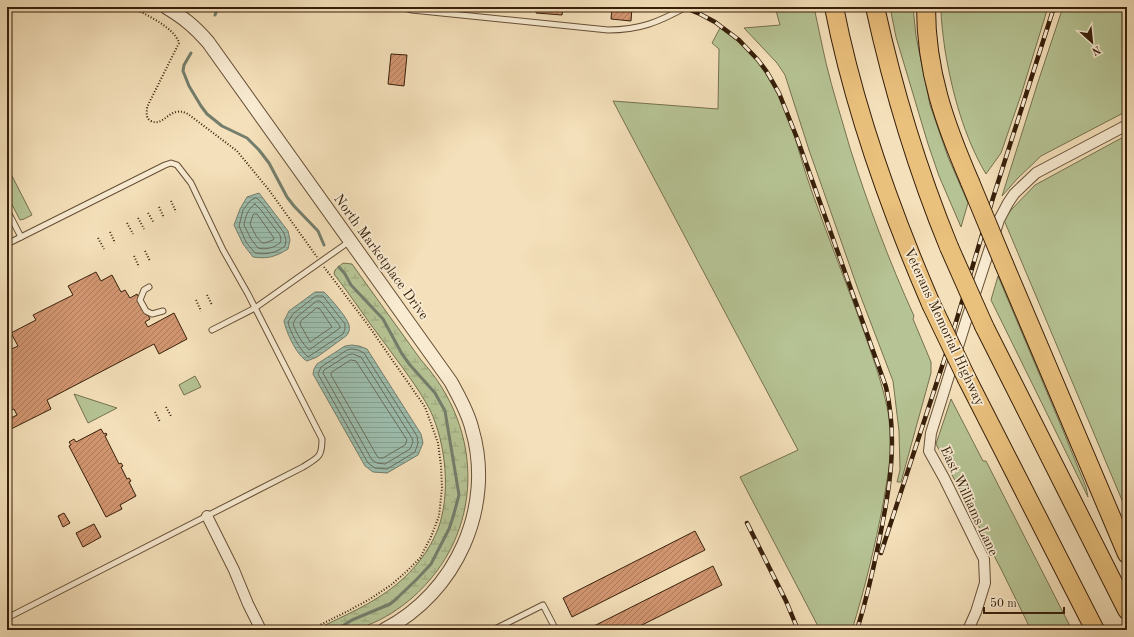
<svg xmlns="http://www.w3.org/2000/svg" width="1134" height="637" font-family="'Old Standard TT',serif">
<defs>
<pattern id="wetland-marsh" width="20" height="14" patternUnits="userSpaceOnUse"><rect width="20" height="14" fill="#b6c394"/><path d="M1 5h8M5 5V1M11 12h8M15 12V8" fill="none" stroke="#9da77e"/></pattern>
<pattern id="water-rules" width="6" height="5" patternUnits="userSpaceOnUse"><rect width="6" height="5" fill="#9cbdad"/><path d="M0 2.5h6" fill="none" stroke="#87a294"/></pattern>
<pattern id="building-hatch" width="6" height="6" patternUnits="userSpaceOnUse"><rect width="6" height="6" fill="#d29671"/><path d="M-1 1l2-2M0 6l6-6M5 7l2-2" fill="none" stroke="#ab7a5b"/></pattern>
</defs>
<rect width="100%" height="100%" fill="#f4e0ba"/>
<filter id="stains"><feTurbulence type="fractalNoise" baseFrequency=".005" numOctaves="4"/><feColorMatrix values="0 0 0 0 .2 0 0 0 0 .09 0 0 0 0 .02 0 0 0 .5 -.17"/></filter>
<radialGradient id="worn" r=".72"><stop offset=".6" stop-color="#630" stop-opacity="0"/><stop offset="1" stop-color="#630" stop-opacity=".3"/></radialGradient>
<g fill="#b6c394" stroke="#76714f">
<path d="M 775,7 L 814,7 C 818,26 822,45 826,63 C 833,92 842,120 850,148 C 868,205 889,261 914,316 L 913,319 L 931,362 L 931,373 L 901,482 L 897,482 L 900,470 L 899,431 L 893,381 L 859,292 L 809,150 L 785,75 L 777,63 L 744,28 L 780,25 Z"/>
<polygon points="890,7 913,7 916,36 930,105 948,157 968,203 961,227 939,176 928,144 896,37"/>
<path d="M 941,7 L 1048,7 L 1021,95 L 1001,153 L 986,174 C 964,137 952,92 945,50 C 943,35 941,21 941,7 Z"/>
<polygon points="1063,7 1127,7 1127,111 1041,156 1017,179 1002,196 1038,82"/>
<path d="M 720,28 C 737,40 754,53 764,71 C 773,86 782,101 788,117 C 797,142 803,167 812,192 C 829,240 848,287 865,335 C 876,367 888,399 891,433 C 892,457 887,480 883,504 C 875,546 865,588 852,630 L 820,630 L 740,477 L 798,450 L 613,101 L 718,109 L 719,49 L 712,43 Z"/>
<polygon points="1127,135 1127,512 1004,220 1011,210 1035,185"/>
<polygon points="10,172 32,215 24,219 20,220 7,195 7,173"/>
<polygon points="998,276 1062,428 1086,487 1088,497 991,300"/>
<polygon points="195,376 201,387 184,395 179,385"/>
<polygon points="74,394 117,408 88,423"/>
<polygon points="951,399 983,461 986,461 1072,630 1031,630 1001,569 936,444"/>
</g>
<path fill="url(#wetland-marsh)" stroke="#76714f" d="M 343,263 L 352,264 L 421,360 C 485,430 485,534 412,598 C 399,609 384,619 368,625 C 365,626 361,629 358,630 C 354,631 349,630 345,630 C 335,630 325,630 315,630 C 343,616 373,604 397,584 C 415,569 429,551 438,529 C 451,494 446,443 430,410 C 418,387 401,366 386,345 C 368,322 352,297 334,274 L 335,270 Z"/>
<g fill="url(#water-rules)" stroke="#747e6c">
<path d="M 259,193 L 288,231 L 290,240 L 288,249 C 275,257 268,259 253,257 L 243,244 L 234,225 L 240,209 L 247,197 Z"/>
<path d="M 315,292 L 324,292 C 330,298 347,317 349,325 C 350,330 349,333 346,336 L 317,357 L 307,361 C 297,356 286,332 284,321 L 289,311 Z"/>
<polygon points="352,345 359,346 367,349 421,434 423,443 418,455 387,473 373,472 365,466 313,374 314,369 317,364 345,346"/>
</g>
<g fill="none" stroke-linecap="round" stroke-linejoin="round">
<g stroke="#6a6e5c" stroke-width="1">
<path d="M 256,198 L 258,199 L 265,207 L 284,233 L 286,240 L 285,246 C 276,253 266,255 255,253 L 246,242 L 239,226 L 243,210 L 250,201 Z"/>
<path d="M 255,204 L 261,210 L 280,235 L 281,240 L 280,243 C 273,248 266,250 258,248 L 251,239 L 244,225 C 245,218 248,208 255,204 Z"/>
<polygon points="255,214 257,214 274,238 273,240 265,243 262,243 256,236 250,224 253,215"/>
<path d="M 316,296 L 323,296 L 345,324 L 345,329 L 343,334 L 314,353 L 308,357 C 300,350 290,332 288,322 L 293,314 Z"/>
<path d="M 317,301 L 320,301 L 323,304 L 340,326 L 340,328 L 309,350 C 303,344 295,332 293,323 L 297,317 Z"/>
<polygon points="317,308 320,309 332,327 310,342 300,324 301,321"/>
<polygon points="352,349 358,350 364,353 417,436 418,443 415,452 387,469 375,468 368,463 318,374 321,367 347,350"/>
<polygon points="353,354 361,357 412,438 413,442 410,449 385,464 377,463 372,460 323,373 324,370 348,355"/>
<polygon points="351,360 356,361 407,440 405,445 383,458 379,458 377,456 331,375 331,373"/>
</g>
<g stroke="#747e6c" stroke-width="3">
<polyline points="215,15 218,7"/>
<polyline points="191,53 184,65 183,71 189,86 201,106 207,114 222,126 247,138 259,150 269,163 287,197 294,206 318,231 324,245"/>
<polyline points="336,630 352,620 390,604 394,601 417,579 431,564 449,529 453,517 459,495 445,411 435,393 410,365 402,354 383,319 351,285 345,274 339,267"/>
</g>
</g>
<g fill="url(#building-hatch)" stroke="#371f0a">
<polygon points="537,7 563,7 562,15 536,13"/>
<polygon points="612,7 632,7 631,21 611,19"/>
<polygon points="391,54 407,55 404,86 388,84"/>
<polygon points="96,272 101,281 112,275 121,292 125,290 130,298 137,294 150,319 145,322 148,327 174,313 187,339 159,354 154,344 47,400 51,409 7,431 7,420 17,415 14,409 7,412 7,351 18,346 11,333 36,320 33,315 73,295 68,286"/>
<polygon points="101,429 104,434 106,433 107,435 105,436 119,464 121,463 123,466 121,467 127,479 129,478 131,481 129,482 136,496 120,505 122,509 106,517 69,446 71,445 69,442 74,439 76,442"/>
<polygon points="64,513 70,523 63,527 58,516"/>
<polygon points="94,524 101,537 83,547 76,533"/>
<polygon points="695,531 705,550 572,617 563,598"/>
<polygon points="713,566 722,585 632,630 586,630"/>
</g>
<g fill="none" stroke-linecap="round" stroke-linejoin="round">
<g stroke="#664f36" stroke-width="7">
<g id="service">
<path d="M 401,7 L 412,10 L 608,30 C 640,30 659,22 686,7"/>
<polyline points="7,210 21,237"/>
<path d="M 7,244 L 165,165 L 171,163 L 177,165 L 191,183 L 223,250 L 248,294 L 322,439 C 322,458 318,457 303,467 L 7,618"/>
<polyline points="149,287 144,290 140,300 146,311 152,314 163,311"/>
<polyline points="212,330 255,308 350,241"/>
<polyline points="493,630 543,605 556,630"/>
</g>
</g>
<g stroke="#664f36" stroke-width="12">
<g id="minor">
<polyline points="207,516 234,570 248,604 261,630"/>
<polyline points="968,630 976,612 985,583 984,559 944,478 929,451 931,433 966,321 999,220 1008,203 1014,194 1036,173 1127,125"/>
</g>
</g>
<g stroke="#664f36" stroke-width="15">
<path id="tertiary" d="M 166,7 C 184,18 194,26 208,42 L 451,382 C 459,397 468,412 472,429 C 495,507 456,593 384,630"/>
</g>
<g stroke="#371f0a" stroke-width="20">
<g id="motorway">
<path d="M 834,7 C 854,109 890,209 931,304"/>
<path d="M 875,7 C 893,89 917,169 949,247"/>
<path d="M 926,7 C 926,72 945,124 970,182"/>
<polyline points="1004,264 1127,554"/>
<polyline points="984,326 1127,610"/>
<polyline points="967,379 1095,630"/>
</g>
</g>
<g stroke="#371f0a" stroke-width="2" stroke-dasharray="1 2" stroke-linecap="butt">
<path d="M 129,7 C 143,12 175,28 179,43 L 147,107 C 147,112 145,118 151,121 C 161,126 167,114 176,112 C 180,111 184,112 188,114 L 237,151 L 269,190 L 317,257"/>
<polyline points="7,11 17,7"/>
<polyline points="171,201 176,212"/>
<polyline points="159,207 164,218"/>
<polyline points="148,213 154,223"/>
<polyline points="138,218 144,229"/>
<polyline points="127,223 133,234"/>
<polyline points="110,232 115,243"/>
<polyline points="98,238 104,249"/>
<polyline points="145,251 150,261"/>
<polyline points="134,256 139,267"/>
<polyline points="207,295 212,305"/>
<polyline points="196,300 201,311"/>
<polyline points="166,407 171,416"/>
<polyline points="155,412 160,422"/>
<polyline points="310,630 348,611 370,599 391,585 406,572 420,558 431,537 439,516 442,488 441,466 438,443 425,407 368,325 324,267"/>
</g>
<use href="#service" stroke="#f8ebd2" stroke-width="5"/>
<use href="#minor" stroke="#f8ebd2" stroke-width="10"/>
<use href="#tertiary" stroke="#f8ebd2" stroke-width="13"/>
<use href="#motorway" stroke="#eac07d" stroke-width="18"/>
<g stroke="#371f0a" stroke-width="4.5">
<g id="rail">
<path d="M 683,7 L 700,14 L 715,22 L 739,40 L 758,60 L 767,72 L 779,93 L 797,138 L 886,387 C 898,440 890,488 879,541 C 873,571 866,601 857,630"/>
<polyline points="747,523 786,601 798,630"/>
<polyline points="881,553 950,342 993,198 1054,7"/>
</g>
</g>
<use href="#rail" stroke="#f8ebd2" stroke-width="3" stroke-dasharray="9" stroke-linecap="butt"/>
<g stroke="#371f0a" stroke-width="20" stroke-linecap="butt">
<g id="motorway-bridge">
<polyline points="970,182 1004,264"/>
<polyline points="949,247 984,326"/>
<polyline points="931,304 967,379"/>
</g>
</g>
<use href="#motorway-bridge" stroke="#eac07d" stroke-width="18"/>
</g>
<g text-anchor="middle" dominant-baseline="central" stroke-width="3.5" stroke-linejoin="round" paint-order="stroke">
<g font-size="14" fill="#371f0a" stroke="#f8ebd2">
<text transform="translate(381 257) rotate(54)">North Marketplace Drive</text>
<text transform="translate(944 327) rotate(65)">Veterans Memorial Highway</text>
<text transform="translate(969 501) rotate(65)">East Williams Lane</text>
</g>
</g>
<rect width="1134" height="637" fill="none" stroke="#f4e0ba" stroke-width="24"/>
<rect x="8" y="8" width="1118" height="621" fill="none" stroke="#371f0a" stroke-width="2"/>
<rect x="12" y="12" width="1110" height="613" fill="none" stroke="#371f0a"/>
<g transform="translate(1092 42) rotate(153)" stroke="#f8ebd2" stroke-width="3" paint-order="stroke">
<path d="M0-3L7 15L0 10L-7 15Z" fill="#371f0a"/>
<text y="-6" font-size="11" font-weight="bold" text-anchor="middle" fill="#371f0a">N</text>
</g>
<path d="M984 607v6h80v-6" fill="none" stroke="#371f0a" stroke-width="2"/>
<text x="990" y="607" font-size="12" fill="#371f0a" stroke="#f8ebd2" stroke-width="3" paint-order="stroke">50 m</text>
<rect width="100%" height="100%" filter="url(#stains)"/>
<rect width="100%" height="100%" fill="url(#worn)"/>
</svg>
